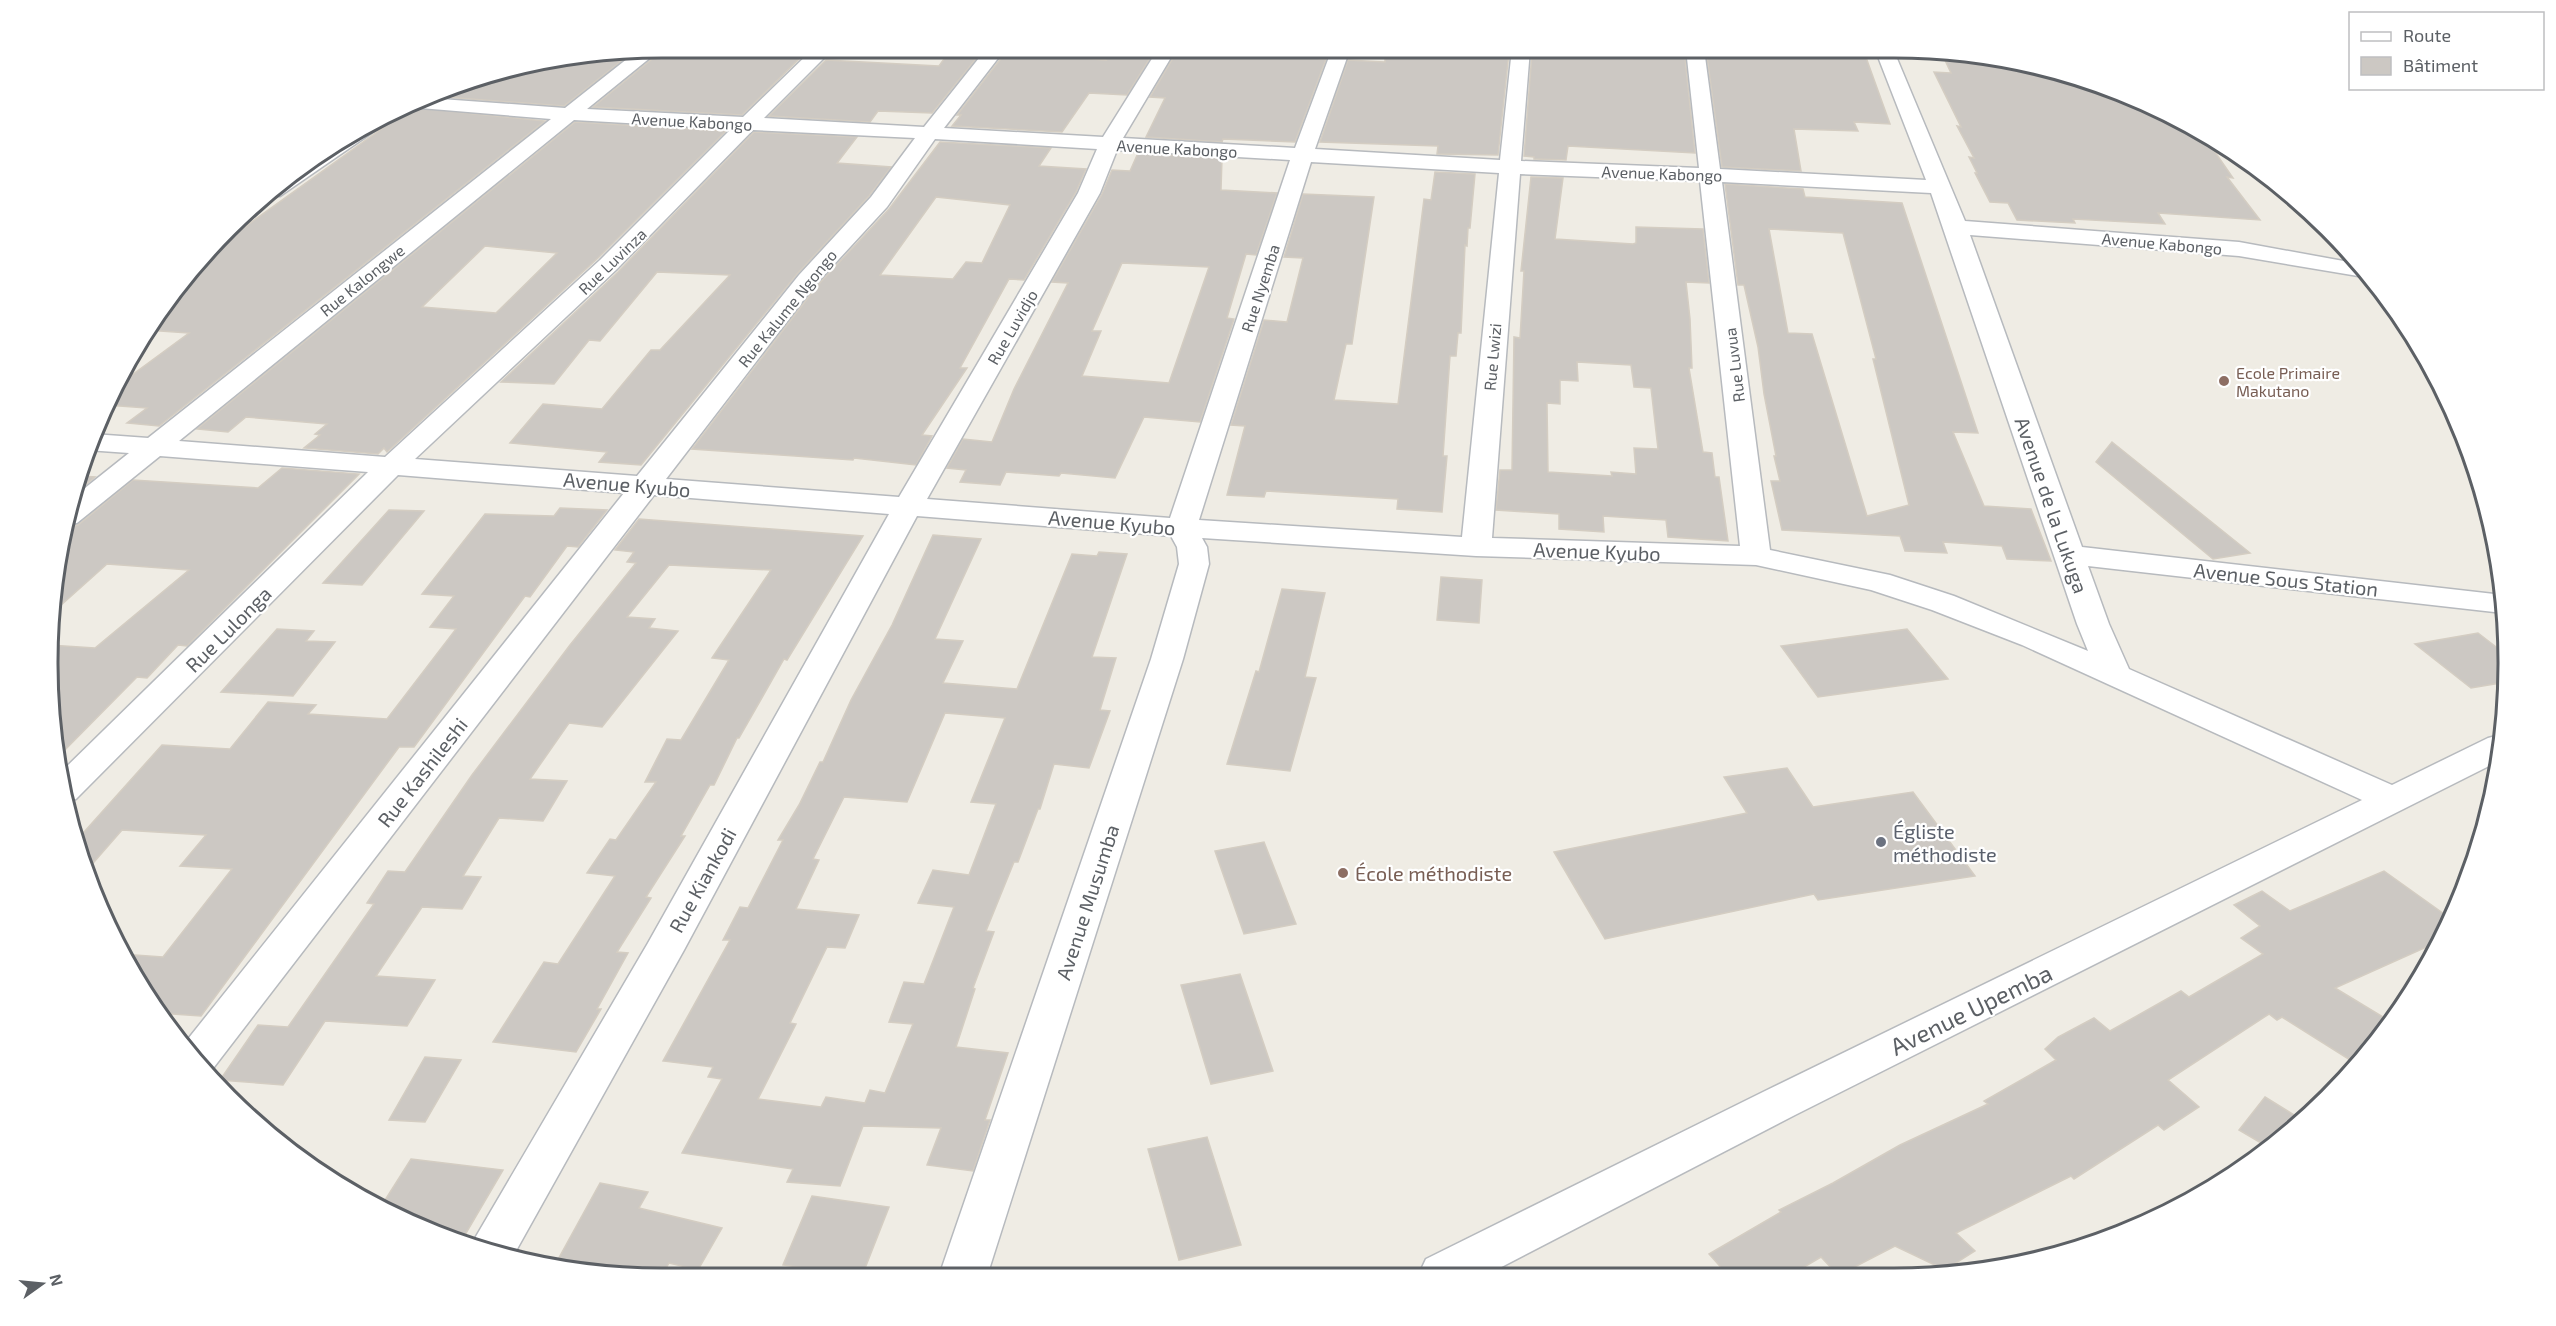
<svg xmlns="http://www.w3.org/2000/svg" width="2556" height="1326" font-family="'Exo 2',sans-serif">
<rect width="100%" height="100%" fill="#efece4"/>
<g fill="#ccc8c3" stroke="#d4cdc2" stroke-width="1.5" fill-rule="evenodd">
<polygon points="661,48 802,48 792,58 800,58 742,115 593,107 657,55"/>
<polygon points="952,48 983,50 932,113 878,111 870,122 769,116 826,60 939,66"/>
<polygon points="1097,48 1155,50 1127,95 1089,93 1062,132 952,126 961,115 957,115 1006,52 1106,60"/>
<polygon points="1210,49 1323,49 1319,59 1326,59 1295,142 1223,139 1222,142 1146,137 1165,98 1150,97 1177,51 1208,52"/>
<polygon points="1385,49 1492,49 1492,52 1509,52 1498,155 1437,154 1438,146 1320,142 1348,60 1385,62"/>
<polygon points="1544,49 1576,49 1576,56 1632,59 1632,49 1684,49 1695,153 1568,146 1566,160 1534,159 1534,157 1524,156 1532,53 1544,54"/>
<polygon points="1706,49 1863,49 1890,124 1854,122 1858,131 1794,129 1801,171 1722,167"/>
<polygon points="634,51 564,106 431,96 465,81 543,60"/>
<polygon points="1944,58 2003,61 2053,69 2165,112 2204,136 2233,178 2227,177 2260,220 2158,213 2165,224 2073,219 2075,223 2017,220 2008,203 1990,202 1975,173 1977,173 1969,157 1974,158 1957,126 1961,127 1934,72 1951,73"/>
<polygon points="406,107 545,121 159,426 127,423 147,408 107,405 117,386 189,333 147,330 200,259 384,127 388,121 387,116"/>
<path d="M 575,122 L 726,131 L 598,258 L 387,452 L 384,448 L 378,454 L 304,448 L 320,435 L 315,434 L 327,424 L 246,417 L 228,432 L 197,429 ZM 485,246 L 557,253 L 496,313 L 422,307 Z"/>
<polygon points="754,132 857,137 837,163 891,167 869,196 797,274 641,465 599,462 607,452 510,443 543,404 602,409 651,350 660,350 730,275 657,272 600,341 589,340 554,384 501,382 618,272"/>
<path d="M 940,142 L 1051,148 L 1039,166 L 1086,169 L 1076,192 L 1024,280 L 1009,279 L 960,368 L 967,368 L 922,435 L 932,436 L 916,465 L 854,458 L 853,460 L 692,449 L 817,286 L 889,209 ZM 936,197 L 1010,205 L 982,263 L 966,262 L 953,279 L 880,275 Z"/>
<path d="M 1138,153 L 1222,158 L 1221,190 L 1277,193 L 1256,255 L 1246,254 L 1227,318 L 1234,319 L 1200,422 L 1144,417 L 1115,478 L 1061,473 L 1059,476 L 1006,472 L 1000,485 L 960,482 L 966,470 L 947,468 L 963,439 L 992,442 L 1014,389 L 1068,283 L 1052,282 L 1102,194 L 1112,170 L 1130,171 ZM 1122,263 L 1209,267 L 1169,383 L 1082,376 L 1101,331 L 1092,331 Z"/>
<polygon points="1435,172 1475,174 1470,228 1468,228 1467,246 1465,245 1461,333 1458,333 1456,356 1450,356 1443,456 1447,456 1442,512 1397,509 1398,499 1266,491 1264,497 1227,495 1245,426 1231,425 1264,320 1287,322 1303,258 1284,257 1303,194 1374,197 1352,344 1346,344 1334,400 1398,404 1424,199 1431,200"/>
<path d="M 1531,177 L 1563,178 L 1555,239 L 1633,244 L 1636,243 L 1636,227 L 1703,229 L 1709,283 L 1686,282 L 1690,319 L 1692,368 L 1689,368 L 1703,452 L 1712,453 L 1715,477 L 1719,477 L 1728,541 L 1668,537 L 1666,520 L 1603,516 L 1604,532 L 1559,529 L 1559,514 L 1496,510 L 1500,470 L 1512,470 L 1514,337 L 1520,338 L 1524,271 L 1521,271 ZM 1577,362 L 1631,365 L 1634,387 L 1651,388 L 1658,449 L 1634,448 L 1636,474 L 1611,472 L 1612,476 L 1548,472 L 1547,403 L 1560,404 L 1560,380 L 1578,381 Z"/>
<path d="M 1725,184 L 1803,189 L 1805,197 L 1902,203 L 1978,433 L 1953,432 L 1984,506 L 2031,509 L 2051,561 L 2007,559 L 2002,546 L 1943,542 L 1947,553 L 1905,551 L 1900,536 L 1782,530 L 1771,481 L 1780,481 L 1774,456 L 1776,456 L 1764,394 L 1758,347 L 1744,285 L 1738,285 ZM 1769,229 L 1843,233 L 1876,359 L 1873,359 L 1909,505 L 1867,516 L 1812,334 L 1788,333 Z"/>
<polygon points="2112,442 2250,553 2213,559 2096,462"/>
<polygon points="282,468 359,474 187,646 178,645 147,678 137,677 56,759 53,743 50,645 95,648 189,570 107,564 51,614 65,527 78,525 133,480 258,488"/>
<polygon points="78,476 95,477 72,496"/>
<polygon points="560,508 607,510 578,547 567,546 530,597 525,596 414,747 399,747 201,1016 158,1013 122,954 163,957 232,869 180,866 206,835 122,830 87,870 76,841 162,745 230,749 268,702 316,705 308,714 387,719 456,629 430,627 454,596 422,594 485,514 554,516"/>
<polygon points="389,510 424,511 362,585 323,583"/>
<polygon points="639,519 863,536 787,660 784,659 739,738 737,738 714,785 710,785 681,836 685,836 646,897 651,898 617,952 628,953 597,1009 601,1009 576,1052 493,1042 544,962 558,964 615,876 587,873 610,839 616,840 656,782 645,782 667,739 681,740 729,660 712,658 771,570 669,565 627,617 655,619 649,628 678,631 602,727 569,723 530,779 567,781 543,821 499,818 463,876 481,877 462,909 422,907 376,976 435,980 407,1026 325,1021 283,1085 220,1080 258,1025 288,1027 374,904 367,903 388,871 405,872 472,775 570,645 636,563 627,562 634,552 615,550"/>
<path d="M 933,535 L 981,539 L 935,639 L 963,641 L 943,683 L 1017,689 L 1072,554 L 1097,556 L 1099,552 L 1127,554 L 1092,657 L 1116,658 L 1100,710 L 1110,711 L 1089,768 L 1054,764 L 1040,809 L 1038,809 L 1018,862 L 1014,862 L 986,931 L 994,932 L 973,988 L 975,989 L 956,1047 L 1008,1053 L 985,1120 L 990,1120 L 973,1171 L 927,1165 L 941,1128 L 863,1126 L 840,1186 L 787,1182 L 793,1169 L 682,1153 L 722,1079 L 708,1077 L 713,1067 L 663,1061 L 730,940 L 723,940 L 740,907 L 748,908 L 783,840 L 778,840 L 799,805 L 820,762 L 823,762 L 851,700 L 892,625 ZM 945,713 L 1005,718 L 971,802 L 996,804 L 969,875 L 933,870 L 918,903 L 954,907 L 924,984 L 904,982 L 889,1022 L 913,1024 L 885,1093 L 870,1090 L 865,1103 L 826,1097 L 821,1107 L 758,1099 L 796,1024 L 790,1023 L 827,947 L 845,948 L 859,915 L 796,909 L 819,860 L 813,859 L 844,797 L 907,802 Z"/>
<polygon points="1441,577 1482,580 1479,623 1437,620"/>
<polygon points="1282,589 1325,593 1305,677 1316,678 1290,771 1227,764 1256,671 1259,672"/>
<polygon points="277,629 314,631 306,641 335,642 293,696 221,692"/>
<polygon points="1907,629 1948,679 1818,697 1781,646"/>
<polygon points="2478,633 2505,654 2506,682 2471,688 2415,644"/>
<polygon points="1787,768 1813,807 1913,792 1975,876 1818,900 1814,894 1605,939 1554,852 1747,813 1724,777"/>
<polygon points="1264,842 1296,924 1244,934 1215,851"/>
<polygon points="2384,871 2451,919 2440,941 2335,988 2388,1020 2358,1065 2282,1017 2277,1020 2269,1014 2168,1080 2199,1107 2164,1130 2158,1125 2074,1179 2071,1176 1956,1233 1975,1251 1945,1270 1895,1246 1843,1273 1836,1273 1821,1257 1794,1273 1726,1273 1709,1254 1781,1212 1779,1210 1833,1183 1900,1145 1988,1104 1984,1101 2056,1060 2045,1049 2058,1037 2094,1018 2110,1031 2181,991 2189,997 2263,954 2241,938 2260,926 2234,905 2262,891 2290,911"/>
<polygon points="1240,974 1273,1071 1211,1084 1181,985"/>
<polygon points="425,1057 461,1060 425,1122 389,1120"/>
<polygon points="2265,1097 2299,1118 2270,1143 2261,1143 2239,1130"/>
<polygon points="1207,1137 1241,1245 1179,1260 1148,1149"/>
<polygon points="411,1159 503,1170 465,1235 436,1232 391,1214 380,1208"/>
<polygon points="600,1183 648,1192 639,1208 722,1228 698,1270 669,1263 661,1277 623,1277 555,1265"/>
<polygon points="812,1196 889,1207 862,1276 783,1265"/>
</g>
<g fill="none" stroke-linecap="round" stroke-linejoin="round">
<g stroke="#b7babe" stroke-width="3">
<g id="minor">
<path d="M 659,48 L 656,53 L 587,109 L 743,117 L 814,48 L 834,48 L 764,118 L 924,127 L 987,48 L 1006,48 L 944,128 L 1103,137 L 1158,49 L 1176,49 L 1123,138 L 1295,148 L 1332,49 L 1350,49 L 1315,149 L 1500,160 L 1512,49 L 1530,49 L 1521,161 L 1699,168 L 1686,49 L 1704,49 L 1720,169 L 1926,180 L 1875,49 L 1893,49 L 1965,221 L 2239,242 L 2360,264 L 2370,278 L 2239,256 L 1970,235 L 2082,547 L 2503,595 L 2503,613 L 2088,566 L 2109,624 L 2129,669 L 2392,785 L 2488,738 L 2500,735 L 2497,762 L 1795,1115 L 1488,1274 L 1419,1274 L 1426,1259 L 1765,1091 L 2362,800 L 2022,645 L 1932,610 L 1871,590 L 1756,565 L 1476,556 L 1202,538 L 1207,547 L 1209,564 L 1183,659 L 987,1276 L 939,1276 L 1151,659 L 1179,564 L 1177,547 L 1171,536 L 917,516 L 684,950 L 512,1258 L 471,1245 L 648,943 L 889,514 L 654,495 L 211,1071 L 207,1072 L 184,1044 L 624,493 L 398,475 L 76,799 L 65,802 L 59,774 L 368,472 L 160,456 L 77,523 L 65,525 L 70,500 L 129,453 L 87,450 L 93,434 L 148,438 L 551,119 L 408,107 L 427,98 L 565,108 L 637,51 ZM 574,120 L 731,129 L 600,260 L 385,457 L 179,441 ZM 753,130 L 915,138 L 871,197 L 799,275 L 637,476 L 415,459 L 616,270 ZM 935,139 L 1097,149 L 1078,193 L 899,497 L 666,479 L 815,285 L 887,207 ZM 1117,150 L 1290,160 L 1170,518 L 927,499 L 1100,193 ZM 1311,162 L 1499,173 L 1462,537 L 1199,520 ZM 1520,174 L 1700,181 L 1740,546 L 1492,538 ZM 1722,182 L 1931,193 L 2077,624 L 2088,651 L 1954,596 L 1890,575 L 1770,550 Z"/>
<path d="M 384,118 L 386,121 L 383,125 L 280,196 L 266,196 C 300,164 341,137 384,118 Z"/>
</g>
</g>
<use href="#minor" fill="#fff" fill-rule="evenodd"/>
</g>
<g fill="#8d6e63" stroke="#fff" stroke-width="2">
<circle cx="2224" cy="381" r="6"/>
<circle cx="1343" cy="873" r="6"/>
</g>
<circle fill="#6b7280" stroke="#fff" stroke-width="2" cx="1881" cy="842" r="6"/>
<g text-anchor="middle" dominant-baseline="central" stroke-width="4.5" stroke-linejoin="round" paint-order="stroke">
<g font-size="16" fill="#5c6065" stroke="#fff">
<text transform="translate(692 121) rotate(3)">Avenue Kabongo</text>
<text transform="translate(1177 148) rotate(3)">Avenue Kabongo</text>
<text transform="translate(1662 173) rotate(2)">Avenue Kabongo</text>
<text transform="translate(2162 243) rotate(5)">Avenue Kabongo</text>
<text transform="translate(612 261) rotate(-44)">Rue Luvinza</text>
<text transform="translate(362 280) rotate(-39)">Rue Kalongwe</text>
<text transform="translate(1260 288) rotate(-72)">Rue Nyemba</text>
<text transform="translate(787 308) rotate(-51)">Rue Kalume Ngongo</text>
<text transform="translate(1012 327) rotate(-60)">Rue Luvidjo</text>
<text transform="translate(1492 357) rotate(-85)">Rue Lwizi</text>
<text transform="translate(1734 365) rotate(-97)">Rue Luvua</text>
</g>
<g font-size="16" fill="#785e54" stroke="#fff" text-anchor="start">
<text x="2236" y="372">Ecole Primaire<tspan x="2236" dy="18">Makutano</tspan></text>
</g>
<g font-size="20" fill="#5c6065" stroke="#fff">
<text transform="translate(627 484) rotate(5)">Avenue Kyubo</text>
<text transform="translate(2052 505) rotate(71)">Avenue de la Lukuga</text>
<text transform="translate(1112 522) rotate(5)">Avenue Kyubo</text>
<text transform="translate(1597 551) rotate(2)">Avenue Kyubo</text>
<text transform="translate(2286 579) rotate(6)">Avenue Sous Station</text>
<text transform="translate(228 629) rotate(-45)">Rue Lulonga</text>
<text transform="translate(422 772) rotate(-52)">Rue Kashileshi</text>
<text transform="translate(702 880) rotate(-61)">Rue Kiankodi</text>
<text transform="translate(1087 902) rotate(-72)">Avenue Musumba</text>
</g>
<g font-size="20" fill="#5b616d" stroke="#fff" text-anchor="start">
<text x="1893" y="831">Égliste<tspan x="1893" dy="23">méthodiste</tspan></text>
</g>
<g font-size="20" fill="#785e54" stroke="#fff" text-anchor="start">
<text x="1355" y="873">École méthodiste</text>
</g>
<g font-size="24" fill="#5c6065" stroke="#fff">
<text transform="translate(1971 1009) rotate(-26)">Avenue Upemba</text>
</g>
</g>
<path d="M0 0H2556V1326H0ZM662 58H1894A604 604 0 0 1 2498 662V664A604 604 0 0 1 1894 1268H662A604 604 0 0 1 58 664V662A604 604 0 0 1 662 58Z" fill="#fff" fill-rule="evenodd"/>
<path fill="none" stroke="#5c6065" stroke-width="3" d="M662 58H1894A604 604 0 0 1 2498 662V664A604 604 0 0 1 1894 1268H662A604 604 0 0 1 58 664V662A604 604 0 0 1 662 58Z"/>
<rect x="2349" y="12" width="195" height="78" fill="#ffffff" stroke="#bebfc1" stroke-width="1.5"/>
<rect x="2361" y="32" width="30" height="9" fill="#ffffff" stroke="#bebfc1" stroke-width="1.5"/>
<text x="2403" y="42" font-size="18" fill="#5c6065">Route</text>
<rect x="2361" y="57" width="30" height="18" fill="#ccc8c3" stroke="#bebfc1" stroke-width="1.5"/>
<text x="2403" y="72" font-size="18" fill="#5c6065">Bâtiment</text>
<g transform="translate(42 1284) rotate(75)" stroke="#ffffff" stroke-width="4.5" paint-order="stroke">
<path d="M0-4.5L10 22L0 15L-10 22Z" fill="#5c6065"/>
<text y="-9" font-size="16" font-weight="bold" text-anchor="middle" fill="#5c6065">N</text>
</g>
</svg>
